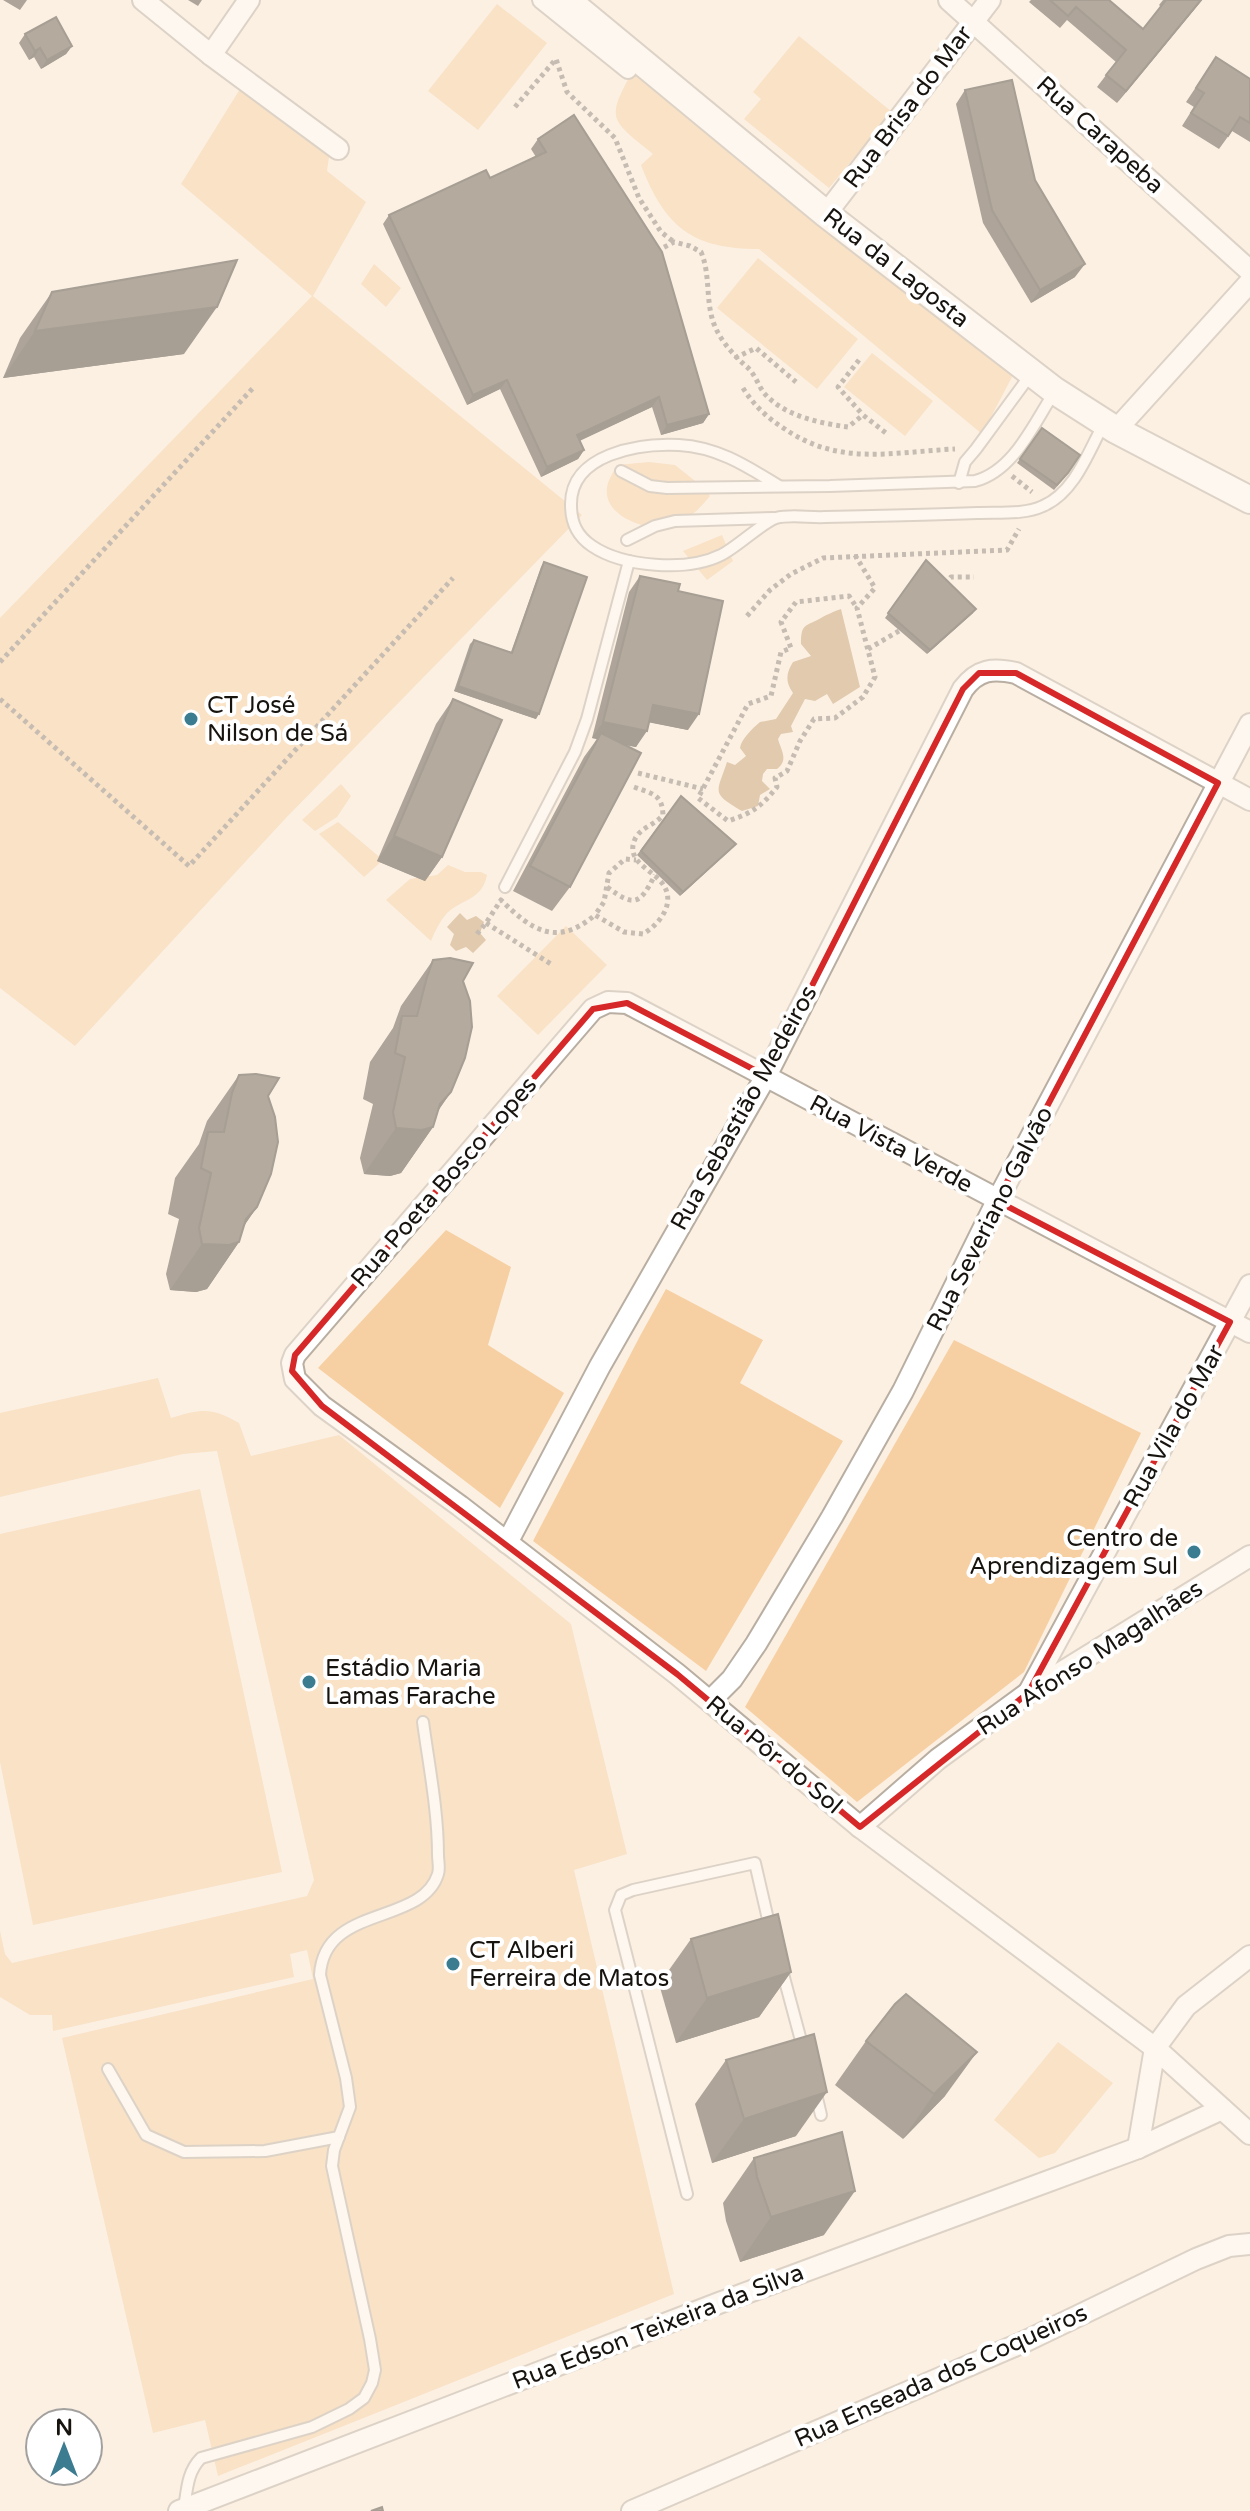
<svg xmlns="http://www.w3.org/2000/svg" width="1250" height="2511" font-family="'Varela Round',sans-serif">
<rect width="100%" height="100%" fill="#fcf0e3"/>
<g fill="#f6d0a3">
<polygon points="497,4 547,43 478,130 428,91"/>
<polygon points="799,36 892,112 829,188 744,119 761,99 753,92"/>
<path d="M 634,69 L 1002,366 L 1012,377 L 982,434 L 759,249 C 692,249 665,227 641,165 L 653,154 C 610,119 605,120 634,69 Z"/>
<polygon points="240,89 288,123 329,157 327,171 366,202 313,296 582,515 284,820 75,1046 0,988 0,618 312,296 181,184"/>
<polygon points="758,258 858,339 817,389 717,308"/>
<polygon points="374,264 401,288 386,307 361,284"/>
<polygon points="872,353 933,401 905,436 844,387"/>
<path d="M 649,462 L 675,465 L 704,488 L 710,496 C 699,510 682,526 664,528 C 640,529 599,513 608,483 C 610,477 614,471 617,465 Z"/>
<polygon points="722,535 733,561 707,580 683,551"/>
<polygon points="341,784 351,796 337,817 315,831 302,820"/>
<polygon points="338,822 383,860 364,877 319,834"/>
<path d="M 448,865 L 465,872 L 481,872 L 487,875 C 482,900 464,898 447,913 C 440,921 435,931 431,941 L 386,900 L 410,879 L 437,875 Z"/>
<polygon points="566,926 607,965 538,1035 497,996"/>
<polygon points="446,1230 511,1267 488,1345 564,1393 500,1508 318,1368"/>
<polygon points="666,1289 763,1340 740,1383 843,1441 706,1671 533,1541 640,1336"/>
<polygon points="954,1340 1141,1433 1024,1672 857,1802 745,1707"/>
<path d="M 158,1378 L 171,1418 C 202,1409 211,1407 239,1423 L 251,1456 L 339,1435 L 571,1624 L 627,1854 L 574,1870 L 674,2294 L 218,2476 L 205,2420 L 153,2433 L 62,2038 L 313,1979 L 307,1950 L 290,1954 L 294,1977 L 53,2031 L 52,2015 L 30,2015 L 0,1997 L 0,1931 L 5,1954 L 12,1963 L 307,1896 L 314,1880 L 217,1451 L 183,1454 L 0,1497 L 0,1413 Z"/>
<polygon points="200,1489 282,1872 33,1925 0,1762 0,1534"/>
<polygon points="1058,2042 1113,2083 1055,2153 1039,2158 994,2120"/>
</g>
<g fill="#c29b6c">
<path d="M 841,609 L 860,687 L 833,704 L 827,694 L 815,701 L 805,699 L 791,726 L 793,732 L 781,734 L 778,739 C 781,750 789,760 777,769 L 767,769 L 763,774 L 762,781 L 770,789 L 760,795 L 758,806 L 742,811 C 710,792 717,793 727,762 L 735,765 L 746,756 L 740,748 C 741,739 753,728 760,722 L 776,719 L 793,693 C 785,682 786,673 793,662 L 811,656 L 801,644 C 801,622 806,627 821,618 C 828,614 833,612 841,609 Z"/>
<polygon points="460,913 467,920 476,916 484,922 480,933 486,940 473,953 466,947 456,951 450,945 454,934 447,927"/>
</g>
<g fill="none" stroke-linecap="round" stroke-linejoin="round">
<g stroke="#b9aea2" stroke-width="14">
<g id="service">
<path d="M 621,471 L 650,486 L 667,488 L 830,486 L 975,481 C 1014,471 1034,423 1055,391"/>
<polyline points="959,483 965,462 976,449 1031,374"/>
<path d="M 779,486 C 748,467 718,447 679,445 C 639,443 570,454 571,505 C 571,523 577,536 592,546 C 623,567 687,572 721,555 C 736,548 763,522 776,518 C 791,514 810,518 825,517 C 876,516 926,515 977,513 C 998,512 1024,515 1043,506 C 1074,493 1088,453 1103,425"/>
<polyline points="627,540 655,526 675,521 773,518"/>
<polyline points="505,887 575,752 587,719 629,561"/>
<polyline points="782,1970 803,2048"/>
<polyline points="108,2069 146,2135 184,2152 265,2151 339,2137"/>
<polyline points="816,2094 821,2115"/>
<polyline points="687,2194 615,1910 621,1895 633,1890 755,1863 770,1928"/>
<path d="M 184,2509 C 187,2490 187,2472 201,2458 L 312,2427 L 349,2409 L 364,2398 L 372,2383 L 375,2370 L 370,2339 L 332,2166 L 334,2150 L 350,2107 L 346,2078 L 320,1975 C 324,1904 422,1926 438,1874 C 440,1868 438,1861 438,1855 C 438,1811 429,1766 423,1722"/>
</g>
</g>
<g stroke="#b9aea2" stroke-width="20">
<polyline id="pedestrian" points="541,0 628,70"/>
</g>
<g stroke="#b9aea2" stroke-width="24">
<g id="minor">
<polyline points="143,0 211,55 338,149"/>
<polyline points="949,0 1250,271"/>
<polyline points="211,55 249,0"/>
<polyline points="826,214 990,0"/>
<polyline points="1116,430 1250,282"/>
<path d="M 1250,1332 C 1041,1224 835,1112 627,1003 L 608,1002 L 593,1009 L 295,1355 L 292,1363 L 295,1379 L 322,1406 L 460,1506 L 677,1674 L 860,1827 L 1155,2048 L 1250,2134"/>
<path d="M 507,1543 L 600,1366 L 766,1076 L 963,689 C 978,669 993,668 1016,673 L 1250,800"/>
<polyline points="1030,1690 1250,1285"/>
<polyline points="710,1701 732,1679 756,1644 832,1517 903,1391 997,1201 1250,724"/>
<polyline points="860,1827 938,1759 1028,1693 1250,1556"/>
<polyline points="1138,2148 1155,2048 1186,2006 1250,1956"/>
<polyline points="179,2511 719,2303 1138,2148 1222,2109"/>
<polyline points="632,2511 1026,2341 1196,2259 1229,2246 1250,2244"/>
</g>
</g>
<g stroke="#b9aea2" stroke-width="30">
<polyline id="tertiary" points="567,0 826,214 1055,391 1116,430 1250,500"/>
</g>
<g stroke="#857d75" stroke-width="5" stroke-dasharray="4 4" stroke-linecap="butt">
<polyline points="515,107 556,59 567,92 615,138 639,198 661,232 674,242"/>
<path d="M 657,251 L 674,242 L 690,246 L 701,252 C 710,273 706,296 712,318 C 717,337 733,355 747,367 C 755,374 758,385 764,393 C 784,416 819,423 848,427 L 863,415 L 886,433"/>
<polyline points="735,358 756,348 796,382"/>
<polyline points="859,360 838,387 863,415"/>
<path d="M 743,388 C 753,404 766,417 782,427 C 838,467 891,452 955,449"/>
<polyline points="1012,476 1032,492"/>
<path d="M 855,555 L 875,588 L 857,608 L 875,677 L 863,697 L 835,718 L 814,719 L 800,741 L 787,771 L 775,778 L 777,787 C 761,807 752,813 728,821 L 698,798 L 748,704 L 771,696 L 781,652 L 791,648 L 781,622 L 796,602 L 849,596 L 857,608"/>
<polyline points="945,584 951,577 974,577"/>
<polyline points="747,616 770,590 791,574 823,558 1007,550 1019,529"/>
<polyline points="868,649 899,631"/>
<polyline points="0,662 253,388"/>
<polyline points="0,699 189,866 453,578"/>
<polyline points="638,773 703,789"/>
<path d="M 634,787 C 653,794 662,794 663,815 C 655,825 641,827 635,839 C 625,861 651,869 662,883 C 677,902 660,924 643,934 L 624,932 L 595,915 L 604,902 L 609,873 L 625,859 L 636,860"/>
<path d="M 607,887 C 635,908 640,904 655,875"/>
<polyline points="486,923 551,964"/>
<path d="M 477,934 L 486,923 L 501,900 C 532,931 557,947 595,915"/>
</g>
<use href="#service" stroke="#fff" stroke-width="10"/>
<use href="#pedestrian" stroke="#fff" stroke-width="16"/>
<use href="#minor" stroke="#fff" stroke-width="20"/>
<use href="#tertiary" stroke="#fff" stroke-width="26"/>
</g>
<g fill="#50483f">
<polygon points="3,0 27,0 20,10"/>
<polygon points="188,0 202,0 198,6"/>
<polygon points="1031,0 1109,0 1143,29 1161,7 1159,5 1163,0 1202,0 1117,103 1097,87 1116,62 1067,20 1060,28 1029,2"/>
<polygon points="25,34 72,46 66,54 41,69 34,57 29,60 19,43"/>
<polygon points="1216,57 1250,79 1250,142 1232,131 1219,149 1182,126 1194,107 1186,102"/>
<polygon points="965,90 1035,180 1075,277 1031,303 983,223 956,104"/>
<polygon points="538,139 709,414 703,423 661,435 652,407 580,440 584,450 578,459 541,477 500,389 467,405 383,224 389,215 490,178 536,157 531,149"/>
<polygon points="52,292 184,354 3,378 20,338"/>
<polygon points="1042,428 1065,477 1054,490 1017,463"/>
<polygon points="926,560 973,613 927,654 885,618"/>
<polygon points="544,562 536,719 454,691 470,644 474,640 511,652 541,567"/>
<polygon points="640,576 678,591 688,730 649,722 636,747 624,745 570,887 552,911 513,891 584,757 597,739 592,738 629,592"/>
<polygon points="453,699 442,857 425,881 377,861 436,724"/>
<polygon points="681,796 736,844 732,848 680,896 637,855"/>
<polygon points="433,960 463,981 451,1092 438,1111 433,1127 401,1173 390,1176 364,1174 360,1158 373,1104 363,1099 370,1062 393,1028 401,1006"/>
<polygon points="239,1075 268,1096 257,1207 244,1225 239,1242 207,1289 196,1292 170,1290 166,1274 179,1219 168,1214 175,1178 199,1144 207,1121"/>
<polygon points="691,1939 791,1972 759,2017 676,2043 659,1984"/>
<polygon points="866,2041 945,2096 903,2139 835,2085"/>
<polygon points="726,2060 796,2136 712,2163 695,2104"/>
<polygon points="754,2158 824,2235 740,2262 726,2221 723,2203"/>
</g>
<g fill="#413b33">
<polygon points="1201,0 1202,0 1117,103 1126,91"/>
<polygon points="72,46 66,54 41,69 47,60"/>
<polygon points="40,48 34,57 29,60 35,51"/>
<polygon points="1085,264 1075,277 1031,303 1040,290"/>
<polygon points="217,307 184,354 3,378 35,331"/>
<polygon points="507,380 500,389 467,405 473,395"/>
<polygon points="659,397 652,407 571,445 577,435"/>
<polygon points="709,414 703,423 661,435 667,425"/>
<polygon points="584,450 578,459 541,477 547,467"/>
<polygon points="976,609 973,613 927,654 930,650"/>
<polygon points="458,686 539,714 536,719 454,691"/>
<polygon points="653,705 699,714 688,730 642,721"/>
<polygon points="603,722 647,731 636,747 598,739 601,733 597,739 592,738"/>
<polygon points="394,836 442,857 425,881 377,861"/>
<polygon points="736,844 732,848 680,896 683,892"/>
<polygon points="451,1092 425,1129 433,1127 401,1173 390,1176 364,1174 396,1128 440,1104"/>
<polygon points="257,1207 231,1245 239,1242 207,1289 196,1292 170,1290 202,1244 246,1219"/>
<polygon points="791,1972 759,2017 676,2043 707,1998"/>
<polygon points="977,2052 945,2096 903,2139 934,2094"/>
<polygon points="827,2092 796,2136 712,2163 744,2119"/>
<polygon points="855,2191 824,2235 740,2262 771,2217"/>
</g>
<g fill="#5d5449" stroke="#413b33" stroke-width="2">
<polygon points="1050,0 1109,0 1143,29 1166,0 1201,0 1126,91 1106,75 1126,50 1076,7 1068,16"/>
<polygon points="56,17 72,46 47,60 40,48 35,51 25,34"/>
<polygon points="1216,57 1250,79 1250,123 1240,117 1228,136 1191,113 1204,93 1196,88"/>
<polygon points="1012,80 1035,180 1085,264 1040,290 992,210 965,90"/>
<polygon points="574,115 662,252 709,414 667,425 659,397 577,435 584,450 547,467 507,380 473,395 389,215 486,170 490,178 546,152 538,139"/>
<polygon points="237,260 217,307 35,331 52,292"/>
<polygon points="1042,428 1080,455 1068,473 1057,485 1020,459"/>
<polygon points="926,560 976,609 930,650 888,613"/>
<polygon points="544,562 587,577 539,714 458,686 474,640 512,653"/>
<polygon points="640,576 680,584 678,591 723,601 699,714 653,705 647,731 603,722"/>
<polygon points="453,699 502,720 442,857 394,836"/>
<polygon points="601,733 641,753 570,887 530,866"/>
<polygon points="681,796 736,844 683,892 641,851"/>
<polygon points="450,958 473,963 463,981 470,1001 472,1027 465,1058 451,1092 440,1104 433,1127 422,1130 396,1128 393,1112 405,1057 395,1053 402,1016 417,1016 427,977 433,960"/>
<polygon points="256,1074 279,1078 268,1096 275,1117 278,1142 271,1174 257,1207 246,1219 239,1242 229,1245 202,1244 199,1228 211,1173 201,1168 208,1132 224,1132 232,1093 239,1075"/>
<polygon points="778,1914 791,1972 707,1998 691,1939"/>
<polygon points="906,1994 977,2052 934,2094 866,2041 895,2004"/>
<polygon points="814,2034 827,2092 744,2119 726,2060"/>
<polygon points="842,2132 855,2191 771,2217 757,2177 754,2158"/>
<polygon points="382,2507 383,2511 371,2511"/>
</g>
<path d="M0 0H1250V2511H0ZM 979,673 L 1016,673 L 1218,783 L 997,1201 L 1230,1322 L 1028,1693 L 860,1827 L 677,1674 L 322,1406 L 292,1371 L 295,1355 L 593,1009 L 627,1003 L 766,1076 L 963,689 Z" fill="#fcf0e3" fill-opacity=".55" fill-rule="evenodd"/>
<path fill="none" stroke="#d62828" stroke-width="6" stroke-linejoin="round" d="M 979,673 L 1016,673 L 1218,783 L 997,1201 L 1230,1322 L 1028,1693 L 860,1827 L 677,1674 L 322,1406 L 292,1371 L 295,1355 L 593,1009 L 627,1003 L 766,1076 L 963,689 Z"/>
<g fill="#3c7c90" stroke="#fff" stroke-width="3">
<circle cx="191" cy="719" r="8"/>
<circle cx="1194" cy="1552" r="8"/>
<circle cx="309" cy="1682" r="8"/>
<circle cx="453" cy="1964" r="8"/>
</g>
<g text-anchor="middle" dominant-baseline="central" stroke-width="8" stroke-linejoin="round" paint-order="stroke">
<g font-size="24" fill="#17130f" stroke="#fff">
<text transform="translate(908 107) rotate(-53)">Rua Brisa do Mar</text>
<text transform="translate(1100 135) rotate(42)">Rua Carapeba</text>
<text transform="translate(896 268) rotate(38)">Rua da Lagosta</text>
<text transform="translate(744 1108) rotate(-61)">Rua Sebastião Medeiros</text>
<text transform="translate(891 1144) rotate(28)">Rua Vista Verde</text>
<text transform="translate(444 1182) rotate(-49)">Rua Poeta Bosco Lopes</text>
<text transform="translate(990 1219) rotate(-63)">Rua Severiano Galvão</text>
<text transform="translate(1174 1426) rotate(-61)">Rua Vila do Mar</text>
<text transform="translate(1090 1658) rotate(-33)">Rua Afonso Magalhães</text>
<text transform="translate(774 1755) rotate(40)">Rua Pôr do Sol</text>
<text transform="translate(658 2327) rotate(-21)">Rua Edson Teixeira da Silva</text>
<text transform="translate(941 2376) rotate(-24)">Rua Enseada dos Coqueiros</text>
</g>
<g font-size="24" fill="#17130f" stroke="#fff" text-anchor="start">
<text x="207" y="705">CT José<tspan x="207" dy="28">Nilson de Sá</tspan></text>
<text x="1178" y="1538" text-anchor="end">Centro de<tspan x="1178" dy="28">Aprendizagem Sul</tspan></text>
<text x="325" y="1668">Estádio Maria<tspan x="325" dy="28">Lamas Farache</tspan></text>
<text x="469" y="1950">CT Alberi<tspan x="469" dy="28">Ferreira de Matos</tspan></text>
</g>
</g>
<g transform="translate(64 2447)"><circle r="38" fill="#ffffff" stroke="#a2a19f" stroke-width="2"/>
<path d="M0-6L14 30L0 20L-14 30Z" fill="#3c7c90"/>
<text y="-12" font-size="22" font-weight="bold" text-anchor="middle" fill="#17130f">N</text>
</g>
</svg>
